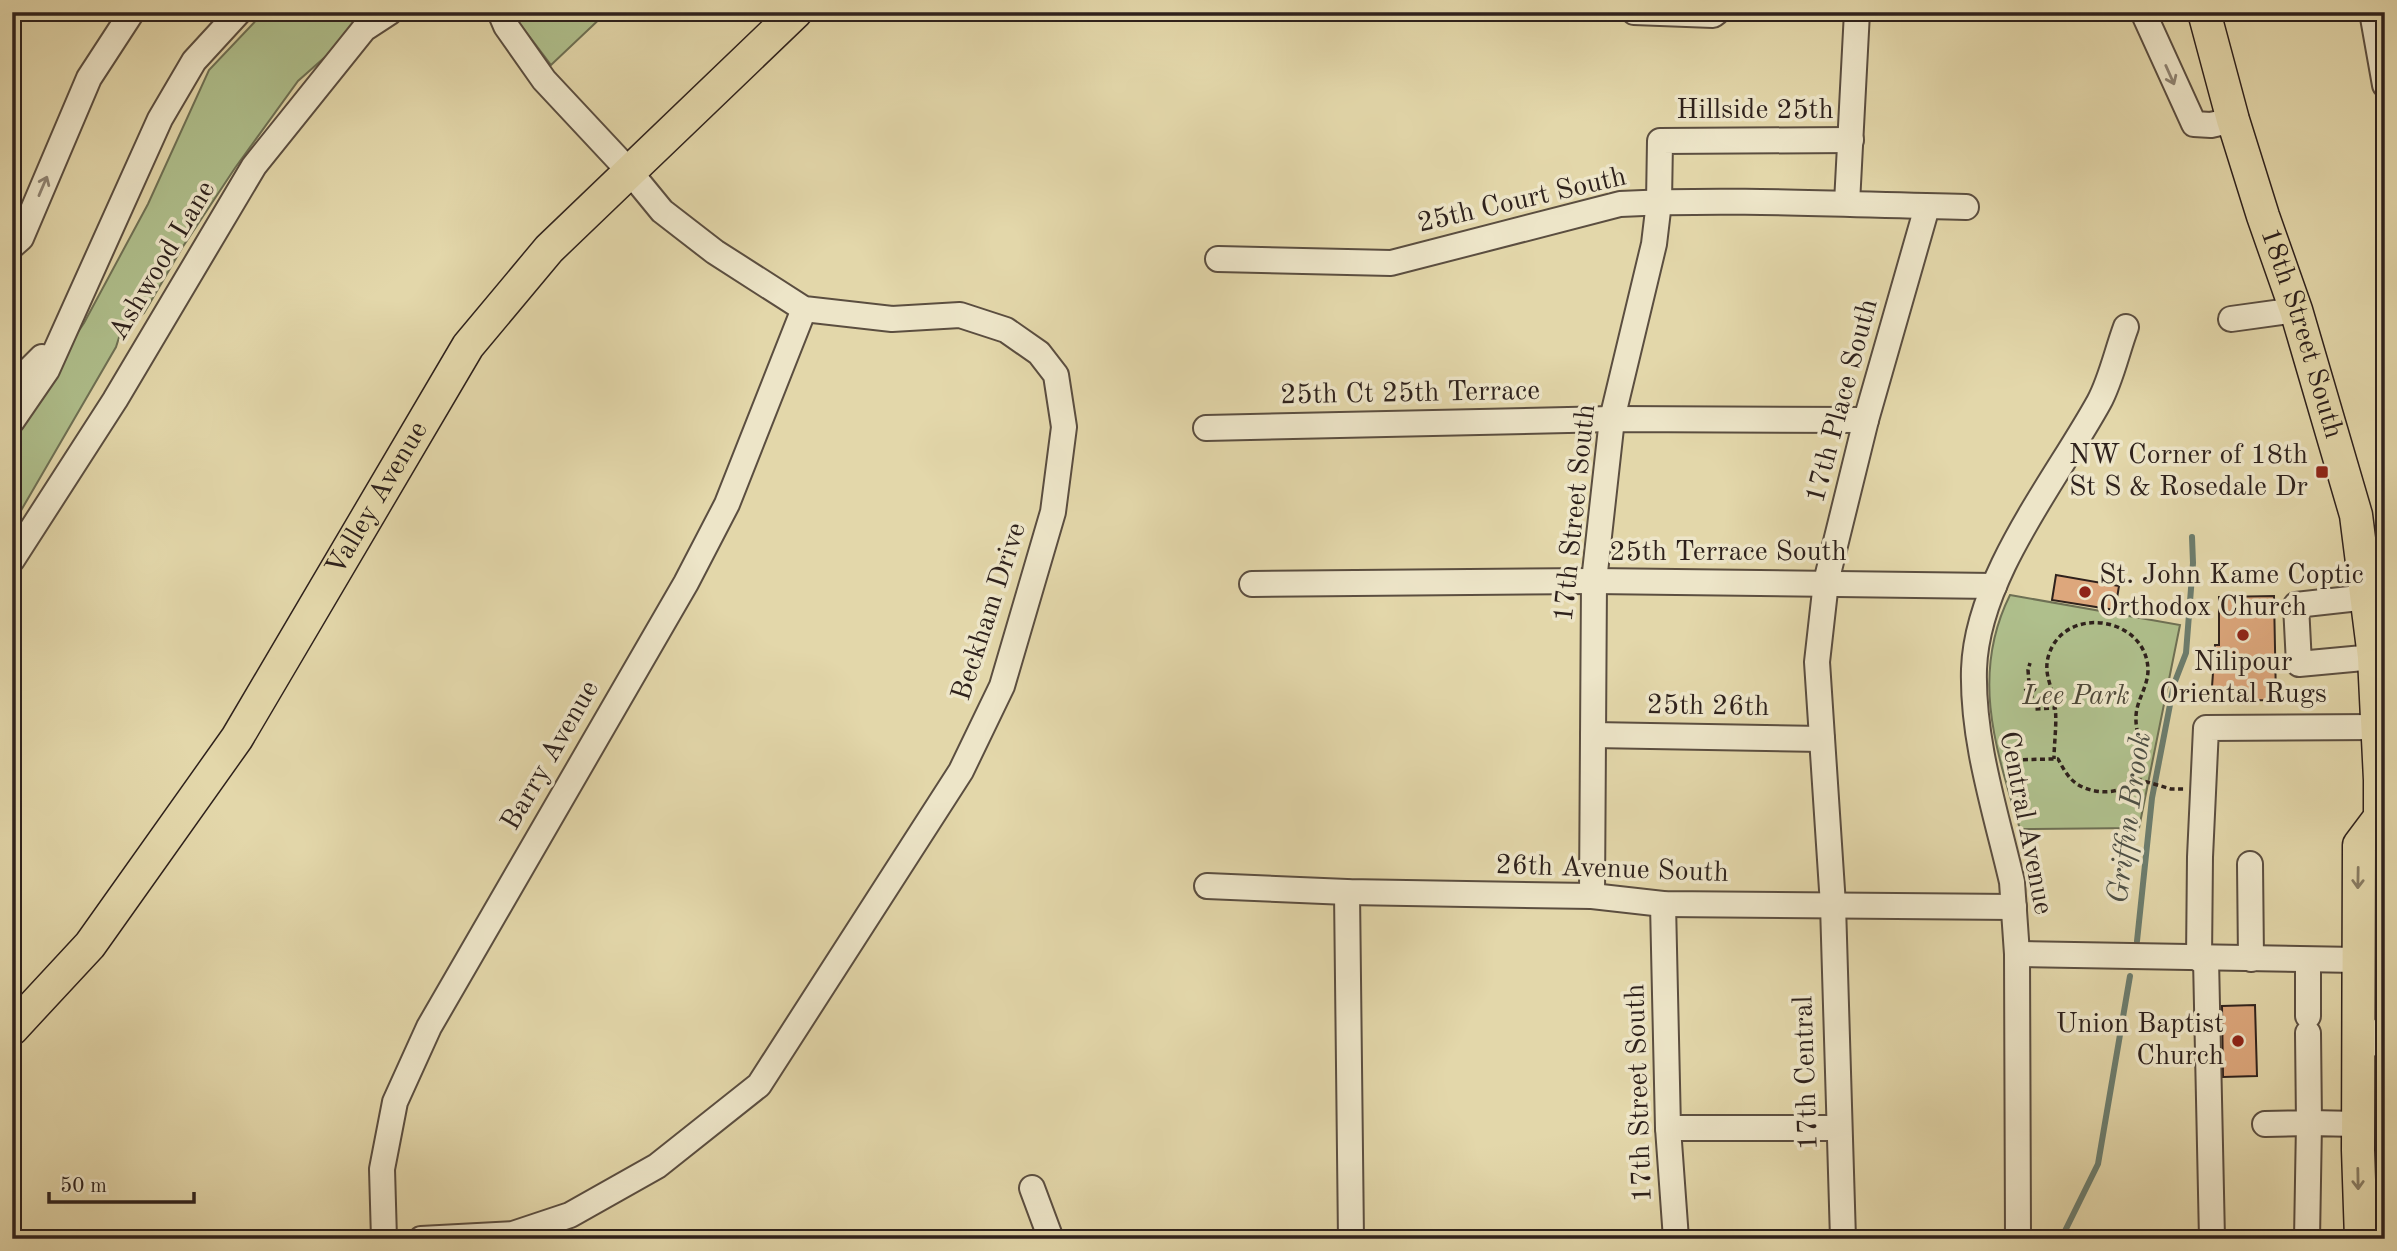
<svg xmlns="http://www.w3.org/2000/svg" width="2397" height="1251" font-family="'Old Standard TT',serif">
<rect width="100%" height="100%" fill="#e3d7aa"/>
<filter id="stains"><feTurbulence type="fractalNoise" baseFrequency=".00286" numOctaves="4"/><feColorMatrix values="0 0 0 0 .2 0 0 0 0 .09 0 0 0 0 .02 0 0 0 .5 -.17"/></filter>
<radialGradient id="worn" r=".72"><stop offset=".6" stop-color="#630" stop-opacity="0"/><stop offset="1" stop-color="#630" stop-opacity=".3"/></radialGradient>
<g fill="#afbf8c" stroke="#6e7054" stroke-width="2">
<polygon points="264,12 376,12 298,81 235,168 182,248 144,313 122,328 116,347 12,526 12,431 84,323 148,204 209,70"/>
<polygon points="511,12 607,12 551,65"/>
<path d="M 2010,595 L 2180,625 L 2139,828 L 2020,829 C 1996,750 1970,675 2010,595 Z"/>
</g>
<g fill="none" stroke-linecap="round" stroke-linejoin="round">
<g stroke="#6c7d6e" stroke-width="6">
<polyline points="2137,941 2152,798 2174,684 2186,653 2193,563 2192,537"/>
<polyline points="2061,1239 2098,1164 2130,976"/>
</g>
</g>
<g fill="#dda77c" stroke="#2e211c" stroke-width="2">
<polygon points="2056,575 2119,586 2115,610 2052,600"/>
<polygon points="2274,596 2276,700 2211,701 2215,645 2219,645 2219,597"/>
<polygon points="2255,1005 2257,1076 2223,1077 2222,1006"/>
</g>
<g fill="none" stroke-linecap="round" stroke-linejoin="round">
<g stroke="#5b4e40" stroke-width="28">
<g id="minor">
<polyline points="1634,12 1713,15 1717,12"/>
<polyline points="2143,12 2194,124 2211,125 2233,120"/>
<polyline points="2372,12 2385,85"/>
<polyline points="1847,203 1857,12"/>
<polyline points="12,246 21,238 89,78 132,12"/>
<path d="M 1218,259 L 1391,263 L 1620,204 C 1735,198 1851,205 1966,207"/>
<polyline points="2231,319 2296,310"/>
<polyline points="12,387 42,357"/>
<polyline points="12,421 47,370 160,119 194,61 239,12"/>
<polyline points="1206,428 1612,419 1866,420"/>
<polyline points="12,560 115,400 254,166 364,29 390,12"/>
<polyline points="1252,584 1594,581 1994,586"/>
<polyline points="2368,597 2296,605 2299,664 2374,657"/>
<polyline points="1593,735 1822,739"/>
<polyline points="2250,864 2251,959"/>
<polyline points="1207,886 1347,892 1592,896 1663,904 2014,907"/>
<polyline points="1347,892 1351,1239"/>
<polyline points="1592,896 1594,581 1612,419 1654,244 1659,202 1660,141 1851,140"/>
<polyline points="1663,904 1668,1128 1676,1239"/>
<polyline points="2017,954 2357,960"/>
<polyline points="2199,959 2200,857 2206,728 2378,727"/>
<polyline points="2206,959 2212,1239"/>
<polyline points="2308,960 2308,1016"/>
<polyline points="2357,1019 2385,1049"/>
<polyline points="2265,1124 2309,1123 2308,1033"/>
<polyline points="1668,1128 1838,1128"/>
<polyline points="1032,1188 1051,1239"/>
<polyline points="384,1239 382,1169 395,1102 429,1027 686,583 727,504 804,309"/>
<polyline points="421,1239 513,1234 570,1215 657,1166 759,1085 961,771 1002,686 1053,512 1064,427 1056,375 1039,353 1006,330 960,315 892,319 804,309 715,252 662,211 630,172 544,80 506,26 500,12"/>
<polyline points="1843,1239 1833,905 1817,662 1826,582 1866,420 1927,207"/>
<path d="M 2018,1239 L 2017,954 L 2012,882 C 1996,813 1972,741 1974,669 C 1977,577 2056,480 2099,402 C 2111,380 2117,351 2126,327"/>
<polyline points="2307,1239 2309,1123 2358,1124"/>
</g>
</g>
<g stroke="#2e211c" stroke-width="35">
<g id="major">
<path id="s1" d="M 2204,12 L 2233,120 L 2263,216 L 2296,310 L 2356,515 L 2374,657 L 2380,780 L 2380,817 L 2359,845 L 2358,1150 L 2361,1239"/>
<path id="s2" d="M 12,1029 L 90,945 L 237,738 L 468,346 L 549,249 L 796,12"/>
</g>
</g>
<g stroke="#2e211c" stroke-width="3.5" stroke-dasharray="5 3.5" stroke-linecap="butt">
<circle cx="2030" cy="687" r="5"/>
<polyline points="2029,683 2028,670 2030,663"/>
<polyline points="2031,693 2035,709 2055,708"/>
<path d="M 2006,760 L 2054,759 L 2058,759 C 2063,768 2068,778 2077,784 C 2095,796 2129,795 2139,774 C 2148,754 2135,737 2136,717 C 2136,701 2148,687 2148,670 C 2147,617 2066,604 2049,654 C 2043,673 2051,683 2054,700 C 2058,719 2054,741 2054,759"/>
<polyline points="2137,779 2171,789 2184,789"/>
</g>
<use href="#minor" stroke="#ede5c8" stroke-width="24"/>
<use href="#major" stroke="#e3d7aa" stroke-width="32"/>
</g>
<defs><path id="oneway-shaft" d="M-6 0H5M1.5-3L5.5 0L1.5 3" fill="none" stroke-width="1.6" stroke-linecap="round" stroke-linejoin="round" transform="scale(1.75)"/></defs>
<g stroke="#8e8372">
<use href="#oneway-shaft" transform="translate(2170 75) rotate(66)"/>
<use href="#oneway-shaft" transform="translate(43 186) rotate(-67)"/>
</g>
<g stroke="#887c63">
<use href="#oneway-shaft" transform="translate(2358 878) rotate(91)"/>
<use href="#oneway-shaft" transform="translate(2358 1179) rotate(89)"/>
</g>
<g fill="#8f2418" stroke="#ede5c8" stroke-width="2.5">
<rect x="2315" y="465" width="14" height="14" rx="3.5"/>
<circle cx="2085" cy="592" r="7"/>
<circle cx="2243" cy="635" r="7"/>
<circle cx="2238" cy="1041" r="7"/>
</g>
<g text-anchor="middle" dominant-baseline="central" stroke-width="7" stroke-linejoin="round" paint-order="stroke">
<g font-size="28" fill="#2e211c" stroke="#ede5c8">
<text x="1755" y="111">Hillside 25th</text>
<text transform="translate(1522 201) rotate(-13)">25th Court South</text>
<text transform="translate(163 261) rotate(-59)">Ashwood Lane</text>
<text stroke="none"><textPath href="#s1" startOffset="336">18th Street South</textPath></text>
<text transform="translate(1410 394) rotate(-1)">25th Ct 25th Terrace</text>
<text transform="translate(1843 401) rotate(-75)">17th Place South</text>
<text stroke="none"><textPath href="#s2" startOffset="646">Valley Avenue</textPath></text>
<text transform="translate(1576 513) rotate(-84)">17th Street South</text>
<text x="1728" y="553">25th Terrace South</text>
<text transform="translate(990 612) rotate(-72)">Beckham Drive</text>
<text transform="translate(1708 707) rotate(1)">25th 26th</text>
<text transform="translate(551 756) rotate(-60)">Barry Avenue</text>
<text transform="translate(2025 823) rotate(79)">Central Avenue</text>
<text transform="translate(1612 870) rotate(2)">26th Avenue South</text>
<text transform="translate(1807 1073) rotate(-92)">17th Central</text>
<text transform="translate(1640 1093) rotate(-92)">17th Street South</text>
</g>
<g font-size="28" fill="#2e211c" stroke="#ede5c8" text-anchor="end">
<text x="2308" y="456">NW Corner of 18th<tspan x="2308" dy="32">St S &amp; Rosedale Dr</tspan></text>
<text x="2099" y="576" text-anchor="start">St. John Kame Coptic<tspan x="2099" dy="32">Orthodox Church</tspan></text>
<text x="2243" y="663" text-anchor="middle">Nilipour<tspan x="2243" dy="32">Oriental Rugs</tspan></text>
<text x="2224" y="1025">Union Baptist<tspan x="2224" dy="32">Church</tspan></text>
</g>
<g font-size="28" font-style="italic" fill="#4e4838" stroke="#ede5c8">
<text x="2076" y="697">Lee Park</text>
</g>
<g font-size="30" font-style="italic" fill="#4d4f45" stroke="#ede5c8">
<text transform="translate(2130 818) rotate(-82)">Griffin Brook</text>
</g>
</g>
<rect width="2397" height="1251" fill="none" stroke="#e3d7aa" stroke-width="42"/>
<rect x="14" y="14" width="2369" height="1223" fill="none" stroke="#2e211c" stroke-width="3.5"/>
<rect x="21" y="21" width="2355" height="1209" fill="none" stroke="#2e211c" stroke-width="2"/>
<path d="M49 1192v10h145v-10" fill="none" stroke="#2e211c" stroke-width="3.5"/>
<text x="60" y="1192" font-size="21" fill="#2e211c" stroke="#ede5c8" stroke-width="5" paint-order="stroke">50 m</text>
<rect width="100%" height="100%" filter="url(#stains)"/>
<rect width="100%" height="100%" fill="url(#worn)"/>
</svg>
